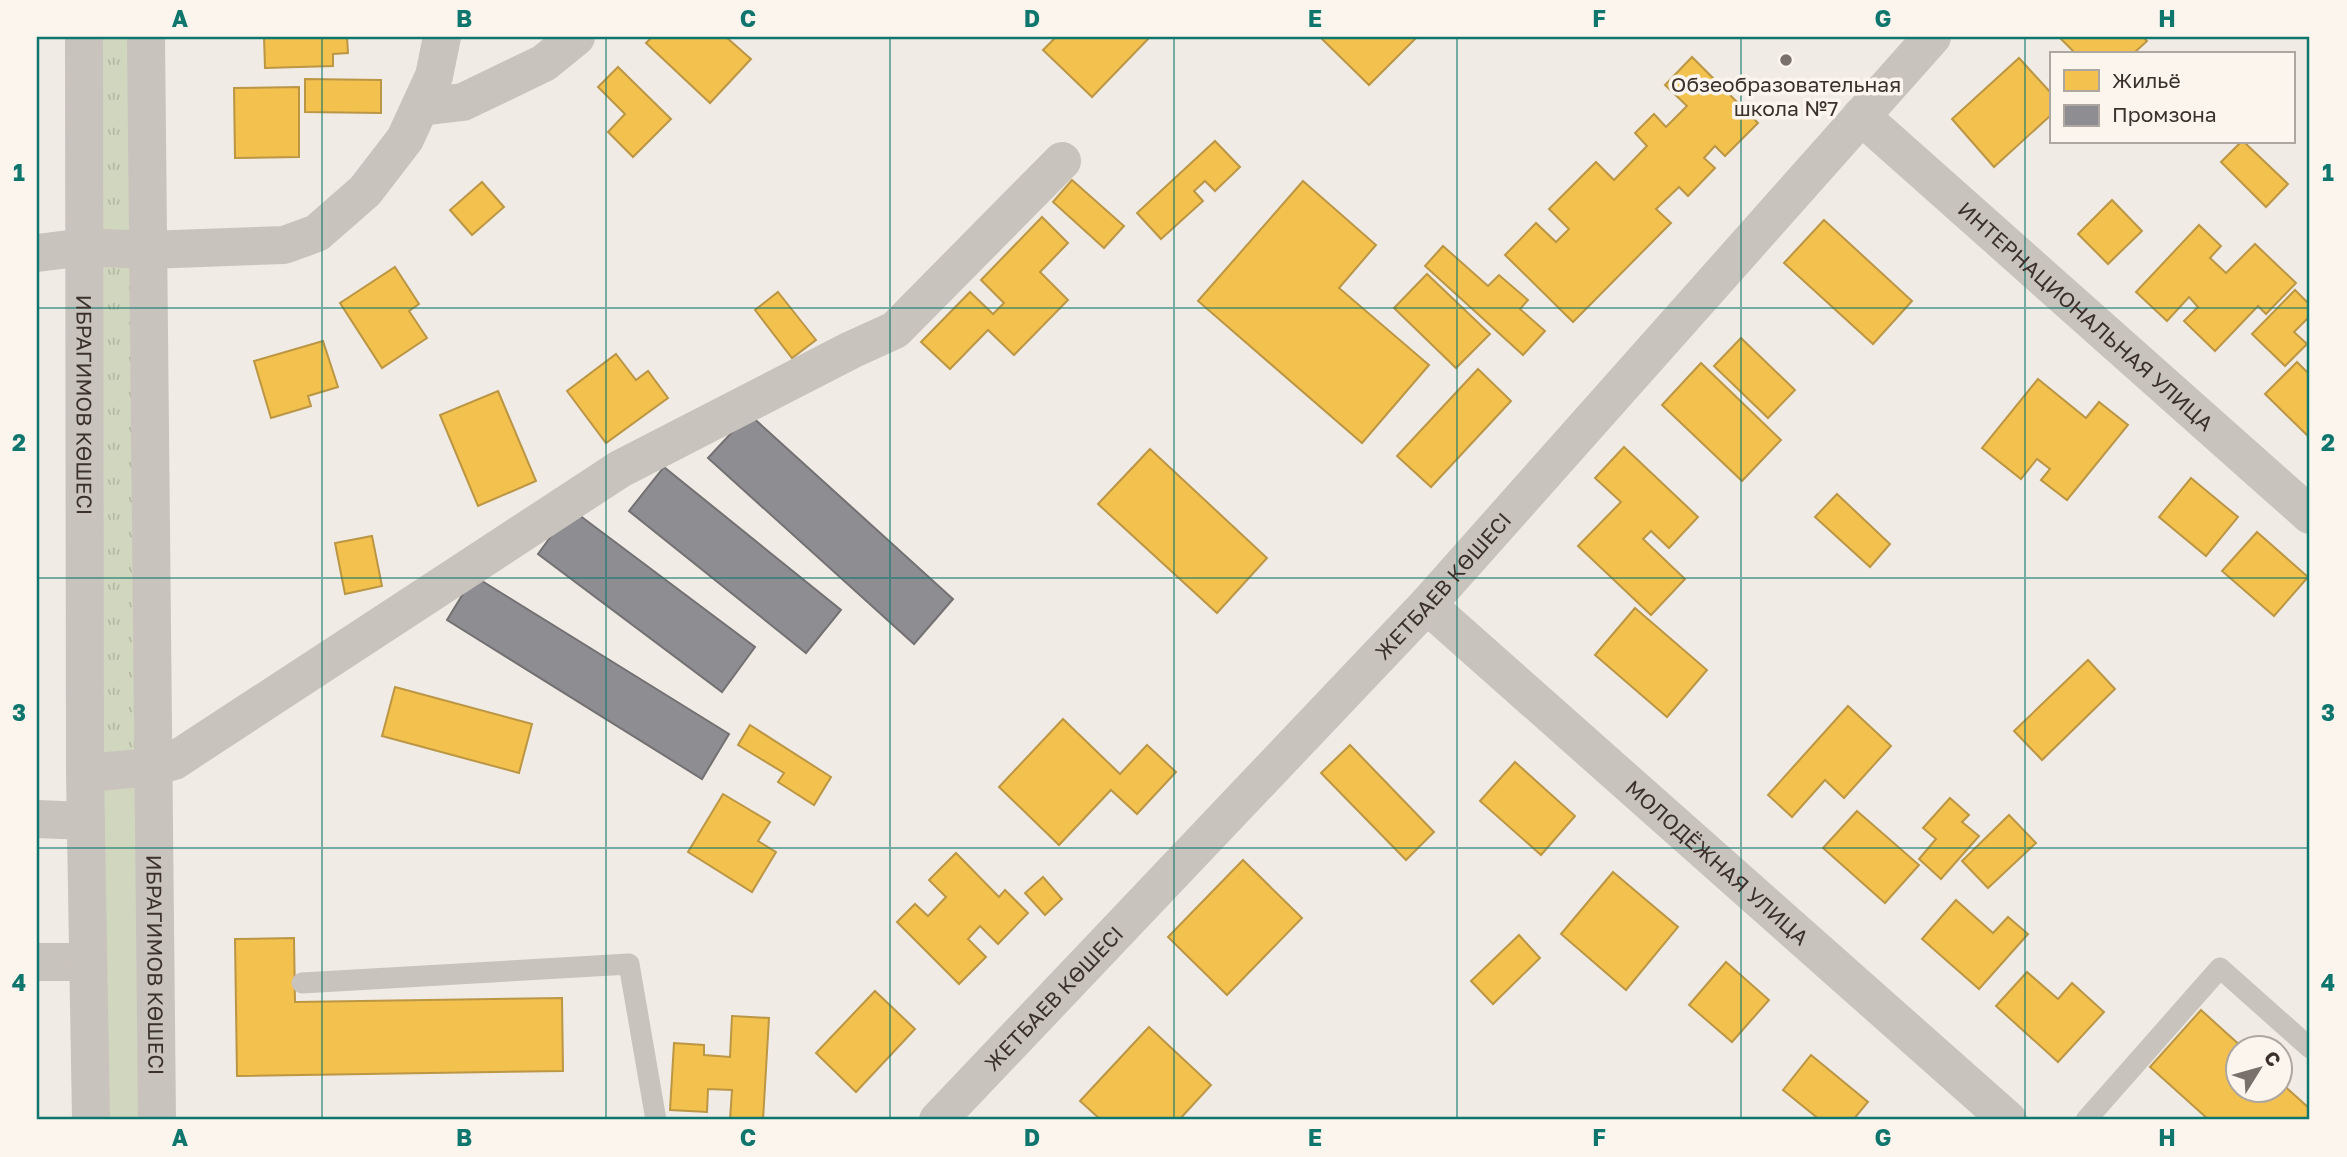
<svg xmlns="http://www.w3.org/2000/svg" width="2347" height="1157" font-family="'Golos Text',sans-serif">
<defs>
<pattern id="park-tufts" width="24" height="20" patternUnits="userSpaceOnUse" patternTransform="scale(1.75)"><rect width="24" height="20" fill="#d1d6bf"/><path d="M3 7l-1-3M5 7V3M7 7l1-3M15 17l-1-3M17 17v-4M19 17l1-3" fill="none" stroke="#b4b8a4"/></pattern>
</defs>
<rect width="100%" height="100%" fill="#f0ebe5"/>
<polygon fill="#d1d6bf" points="140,777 146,1120 96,1120 93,779"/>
<polygon fill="url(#park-tufts)" points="88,37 136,37 142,764 91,767"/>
<g fill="#f2c14e" stroke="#bb9644" stroke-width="2">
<polygon points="264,37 347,37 348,53 333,54 333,66 265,68"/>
<polygon points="652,37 726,37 751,59 710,103 646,43"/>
<polygon points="1056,37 1150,37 1092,97 1043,50"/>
<polygon points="1320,37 1417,37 1369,85"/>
<polygon points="2059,37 2143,37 2147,41 2133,54 2076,54"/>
<polygon points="1692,57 1758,123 1725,156 1715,146 1704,158 1715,168 1688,196 1679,187 1656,209 1671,223 1573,322 1505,255 1536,223 1556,242 1569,229 1549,209 1596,162 1614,180 1647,146 1635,133 1654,114 1666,127 1687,106 1665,85"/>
<polygon points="2019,58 2051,93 2051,115 1994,167 1952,119"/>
<polygon points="618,67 671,119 633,157 608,132 625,114 598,87"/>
<polygon points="305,79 381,80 381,113 305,112"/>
<polygon points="299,87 299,157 235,158 234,88"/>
<polygon points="1215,141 1240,167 1215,191 1205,181 1194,191 1203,201 1161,239 1137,213"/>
<polygon points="2241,142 2244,142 2288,184 2266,207 2221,162"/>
<polygon points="1072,180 1124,226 1104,248 1053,202"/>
<polygon points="1303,181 1376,245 1339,288 1429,365 1362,443 1198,301"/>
<polygon points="482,182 504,207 472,235 450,210"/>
<polygon points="2112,200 2142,231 2108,264 2078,234"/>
<polygon points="1042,217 1068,243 1040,272 1068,300 1014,355 988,330 950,369 921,342 970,292 993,314 1004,303 981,280"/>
<polygon points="1824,220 1912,301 1873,344 1784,263"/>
<polygon points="2199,225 2221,246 2210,258 2226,273 2255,244 2296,283 2266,314 2258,306 2215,351 2184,321 2198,307 2189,297 2167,321 2136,292"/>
<polygon points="1443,246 1488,286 1499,275 1528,300 1520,309 1545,331 1523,355 1425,266"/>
<polygon points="395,267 419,304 409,311 427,338 382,368 340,303"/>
<polygon points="1427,274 1490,334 1456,368 1394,308"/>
<polygon points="2295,290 2310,305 2310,316 2294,332 2307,344 2285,366 2252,334"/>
<polygon points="778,292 816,340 792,358 755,310"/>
<polygon points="1741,338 1795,390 1768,418 1714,366"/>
<polygon points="323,341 338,387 308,396 311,406 271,418 254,361"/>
<polygon points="616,354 636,380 648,371 668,398 606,443 567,391"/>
<polygon points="2297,362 2310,375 2310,438 2265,394"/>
<polygon points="1701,363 1781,440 1742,481 1662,405"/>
<polygon points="1478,369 1511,401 1431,487 1397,456"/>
<polygon points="2038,379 2086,418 2099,402 2128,425 2067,500 2041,480 2050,469 2037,459 2021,479 1982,448"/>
<polygon points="498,391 536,481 478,506 440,415"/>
<polygon points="1624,447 1698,517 1669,548 1651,531 1643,539 1685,579 1651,615 1578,546 1621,502 1595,478"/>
<polygon points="1150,449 1267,558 1217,613 1098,504"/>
<polygon points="2191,478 2238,517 2206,556 2159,517"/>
<polygon points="1837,494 1890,544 1870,567 1815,517"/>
<polygon points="2257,532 2308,577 2274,616 2222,571"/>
<polygon points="372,536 382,586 345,594 335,543"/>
<polygon points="1635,608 1707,670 1667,717 1595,655"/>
<polygon points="2088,660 2115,689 2042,760 2014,731"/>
<polygon points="395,687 532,724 519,773 382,736"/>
<polygon points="1848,706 1891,746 1844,798 1825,780 1792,817 1768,795"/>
<polygon points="1063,719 1120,774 1147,745 1176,772 1137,814 1111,790 1059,845 999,787"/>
<polygon points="750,725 831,777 814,805 778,782 784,773 738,745"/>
<polygon points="1350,745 1434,832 1406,860 1321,773"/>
<polygon points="1515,762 1575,816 1541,855 1480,801"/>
<polygon points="723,794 770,822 758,841 776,852 752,892 688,852"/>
<polygon points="1950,798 1969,815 1962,822 1979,836 1941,879 1919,859 1936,839 1923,828"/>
<polygon points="1857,811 1919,865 1885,903 1823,848"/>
<polygon points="2009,815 2036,843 1988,888 1962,861"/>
<polygon points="956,853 999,897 1005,890 1028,913 998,944 980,926 968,939 986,957 959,984 897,922 915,904 928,916 946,897 929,880"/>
<polygon points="1243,860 1302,918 1227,995 1168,937"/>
<polygon points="1613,872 1678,927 1626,990 1561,934"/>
<polygon points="1043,877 1062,899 1045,915 1025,893"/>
<polygon points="1956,900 1993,933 2008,917 2028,934 1979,989 1922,939"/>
<polygon points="1519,935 1540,958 1493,1004 1471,981"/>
<polygon points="294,938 295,1002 562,998 563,1071 237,1076 235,939"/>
<polygon points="1726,962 1769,1000 1732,1042 1689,1005"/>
<polygon points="2027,972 2058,999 2072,983 2104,1012 2058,1062 1996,1006"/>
<polygon points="875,991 915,1029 856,1092 816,1053"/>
<polygon points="2201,1010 2243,1048 2238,1048 2238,1090 2280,1090 2280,1082 2310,1109 2310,1120 2209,1120 2150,1067"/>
<polygon points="732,1016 769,1018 763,1120 730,1120 732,1090 708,1089 707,1112 670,1110 674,1043 704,1045 704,1055 730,1057"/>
<polygon points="1149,1027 1211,1085 1179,1120 1101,1120 1080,1101"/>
<polygon points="1811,1055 1868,1102 1853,1120 1820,1120 1783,1090"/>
</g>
<g fill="#8d8d92" stroke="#747173" stroke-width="2">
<polygon points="749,414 953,599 914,644 708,458"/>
<polygon points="664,467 841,610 806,653 629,511"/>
<polygon points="571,509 755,647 722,692 538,554"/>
<polygon points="474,576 729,734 702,779 447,620"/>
</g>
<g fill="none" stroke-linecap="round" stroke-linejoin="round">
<g stroke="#c9c3be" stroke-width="21">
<polyline points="302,983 629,964 656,1120"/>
<polyline points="2086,1120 2220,968 2310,1048"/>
</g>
<g stroke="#c9c3be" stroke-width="38">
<polyline points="420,107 463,102 544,63 576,37"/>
<path id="s1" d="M 1861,116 L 2310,515"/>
<polyline points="37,253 85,247 148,250 284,245 317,233 365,191 405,139 434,76 442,37"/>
<path id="s2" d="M 1427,605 L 2008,1120"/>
<polyline points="85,773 153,767 174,761 620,469 851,350 895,330 1062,161"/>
<polyline points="37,819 86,821"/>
<polyline points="37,962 88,962"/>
<path id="s3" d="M 938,1120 L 1427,605 L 1932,37"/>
</g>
<g stroke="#c9c3be" stroke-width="38">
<path id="s4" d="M 84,37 L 85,773 L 91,1120"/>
<path id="s5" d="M 146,37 L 157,1120"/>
</g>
</g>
<path fill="none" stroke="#0f766e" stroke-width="2" stroke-opacity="0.55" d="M 322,37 L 322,1120M 606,37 L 606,1120M 890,37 L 890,1120M 1174,37 L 1174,1120M 1457,37 L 1457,1120M 1741,37 L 1741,1120M 2025,37 L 2025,1120M 37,308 L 2310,308M 37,578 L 2310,578M 37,848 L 2310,848"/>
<circle fill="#7a716c" stroke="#fbf5ee" stroke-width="2.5" cx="1786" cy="60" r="7"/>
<g text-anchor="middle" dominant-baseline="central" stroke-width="7" stroke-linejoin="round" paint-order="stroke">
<g font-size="21" fill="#3b302b" stroke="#fbf5ee">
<text x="1786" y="84">Обзеобразовательная<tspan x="1786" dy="24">школа №7</tspan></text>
</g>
<g font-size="21" fill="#3b302b" stroke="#fbf5ee">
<text stroke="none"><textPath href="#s1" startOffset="301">ИНТЕРНАЦИОНАЛЬНАЯ УЛИЦА</textPath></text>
<text stroke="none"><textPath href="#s4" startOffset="368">ИБРАГИМОВ КӨШЕСІ</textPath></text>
<text stroke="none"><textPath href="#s3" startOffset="735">ЖЕТБАЕВ КӨШЕСІ</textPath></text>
<text stroke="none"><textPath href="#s2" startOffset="388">МОЛОДЁЖНАЯ УЛИЦА</textPath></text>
<text stroke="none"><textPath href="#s5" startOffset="928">ИБРАГИМОВ КӨШЕСІ</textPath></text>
<text stroke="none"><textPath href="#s3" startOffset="168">ЖЕТБАЕВ КӨШЕСІ</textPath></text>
</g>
</g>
<rect width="2347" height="1157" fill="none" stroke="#fbf5ee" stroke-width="77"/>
<rect x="2050" y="52" width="245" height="91" fill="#fbf5ee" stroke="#aea6a0" stroke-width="2"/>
<rect x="2064" y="70" width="35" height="21" fill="#f2c14e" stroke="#aea6a0" stroke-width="2"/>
<text x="2112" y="88" font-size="21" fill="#3b302b">Жильё</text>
<rect x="2064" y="105" width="35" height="21" fill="#8d8d92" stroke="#aea6a0" stroke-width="2"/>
<text x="2112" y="122" font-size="21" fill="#3b302b">Промзона</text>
<g transform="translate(2259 1069) rotate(53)"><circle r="33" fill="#fbf5ee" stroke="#aea6a0" stroke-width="2"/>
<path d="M0-5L12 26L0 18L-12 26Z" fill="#7a716c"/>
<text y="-10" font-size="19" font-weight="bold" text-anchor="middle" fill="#3b302b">С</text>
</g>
<rect x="38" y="38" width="2270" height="1080" fill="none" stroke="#0f766e" stroke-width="2.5"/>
<g font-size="23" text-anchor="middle" font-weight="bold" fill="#0f766e">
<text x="180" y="27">A</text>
<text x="464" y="27">B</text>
<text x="748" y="27">C</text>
<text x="1032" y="27">D</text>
<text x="1315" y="27">E</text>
<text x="1599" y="27">F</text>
<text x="1883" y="27">G</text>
<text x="2167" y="27">H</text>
<text x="19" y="181">1</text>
<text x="2328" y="181">1</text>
<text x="19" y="451">2</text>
<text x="2328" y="451">2</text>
<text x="19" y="721">3</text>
<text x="2328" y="721">3</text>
<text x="19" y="991">4</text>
<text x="2328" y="991">4</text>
<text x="180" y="1146">A</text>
<text x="464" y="1146">B</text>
<text x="748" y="1146">C</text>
<text x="1032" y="1146">D</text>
<text x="1315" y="1146">E</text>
<text x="1599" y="1146">F</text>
<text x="1883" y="1146">G</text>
<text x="2167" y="1146">H</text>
</g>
</svg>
